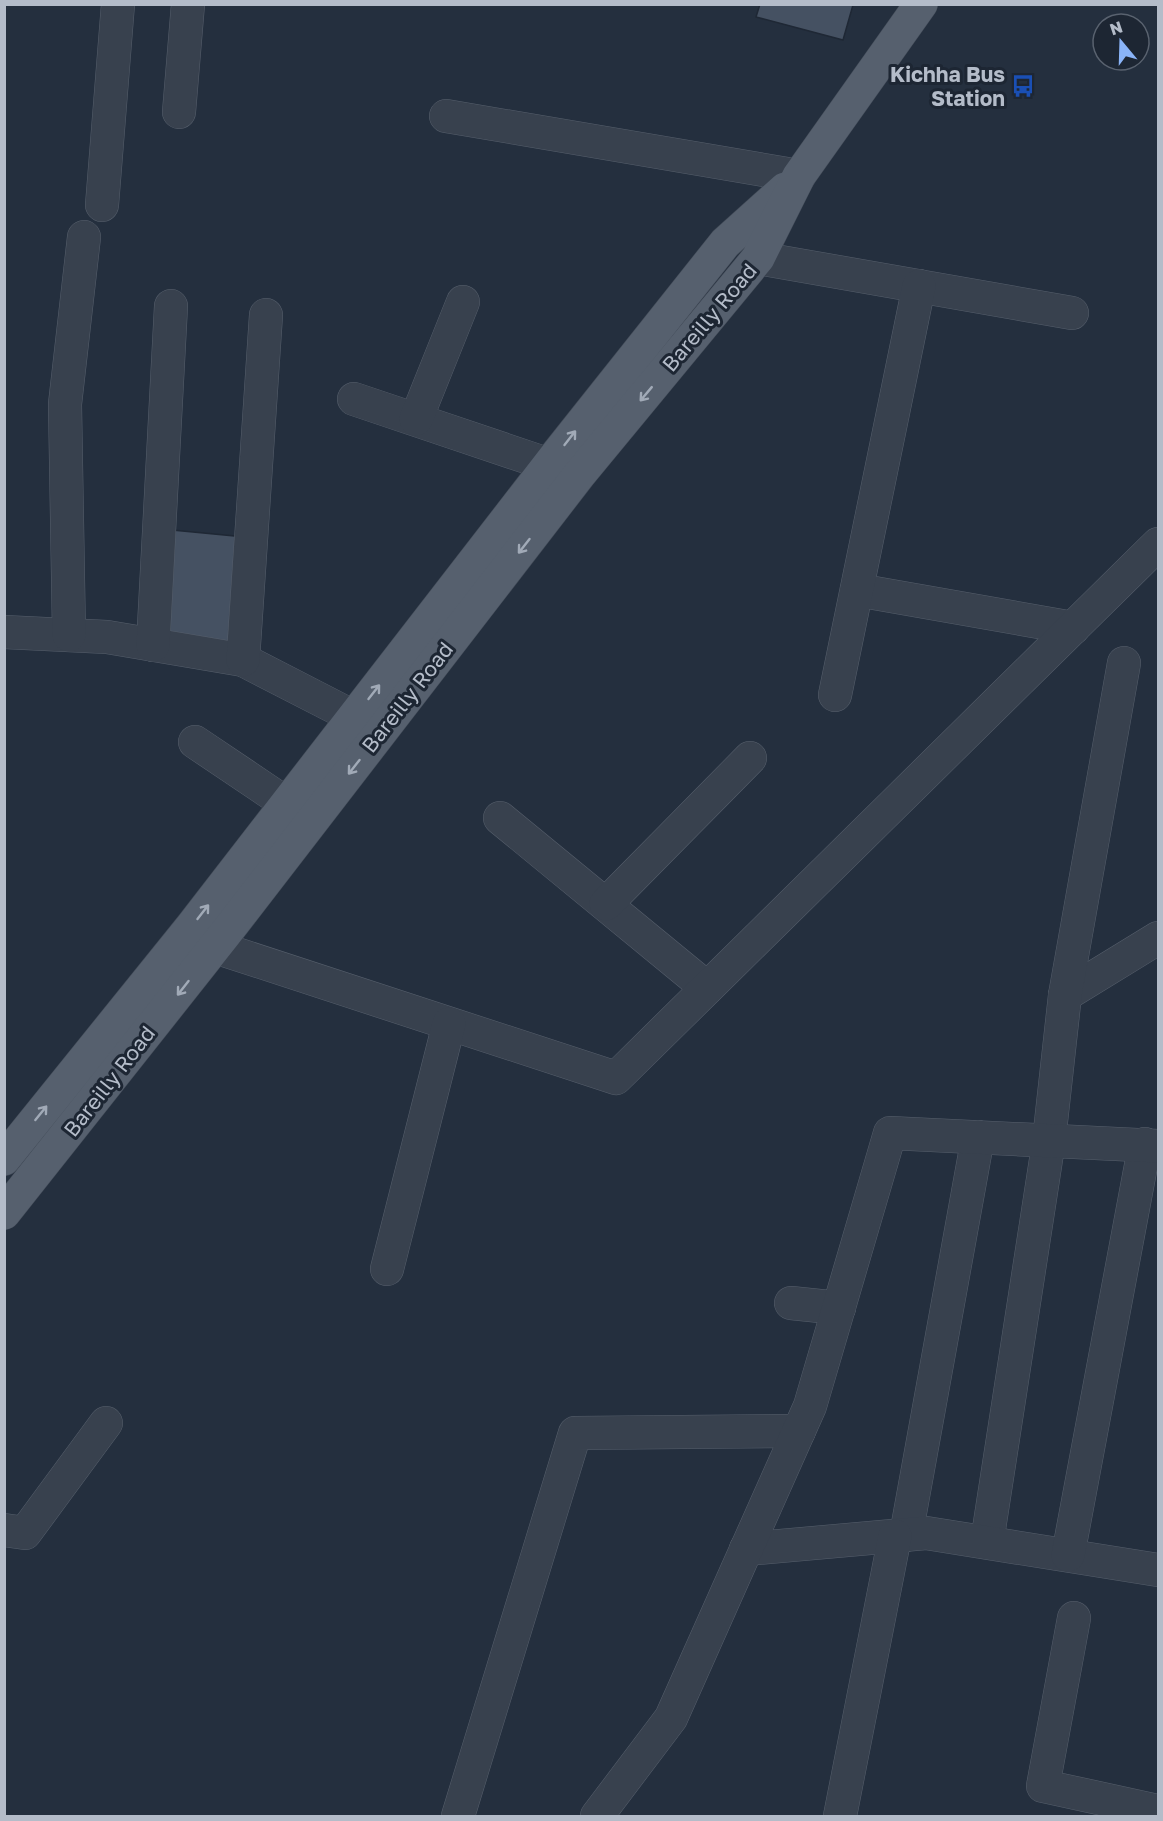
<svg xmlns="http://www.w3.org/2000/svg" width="1163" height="1821" font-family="'Golos Text',sans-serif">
<rect width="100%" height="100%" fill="#242f3e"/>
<g fill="#455162" stroke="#1f2835" stroke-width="1.5">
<polygon points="760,4 853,4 853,5 843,40 756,17"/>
<polygon points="172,530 245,537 234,644 161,636"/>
</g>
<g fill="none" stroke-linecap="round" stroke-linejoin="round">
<g stroke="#565f6c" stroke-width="34">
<g id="minor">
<polyline points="179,112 188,4"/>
<polyline points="446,116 799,176"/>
<polyline points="102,205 118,4"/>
<polyline points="758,258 1072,313"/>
<polyline points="354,399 550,465"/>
<polyline points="416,419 463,302"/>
<polyline points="857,590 1073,628"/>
<polyline points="4,632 107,637 243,660 354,717"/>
<polyline points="69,635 65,404 84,237"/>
<polyline points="153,645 171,306"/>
<polyline points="243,660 266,315"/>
<polyline points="835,695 919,286"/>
<polyline points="195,742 287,804"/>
<polyline points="500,818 707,988"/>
<polyline points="606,904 750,758"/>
<polyline points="215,947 616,1078 1158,544"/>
<polyline points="1065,995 1158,938"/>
<polyline points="387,1269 449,1024"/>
<polyline points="791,1303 839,1308"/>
<polyline points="4,1530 25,1533 106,1423"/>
<polyline points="906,1535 978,1137"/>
<polyline points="987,1542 1049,1140 1065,995 1124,663"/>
<polyline points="746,1549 926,1533 1158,1570"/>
<polyline points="1068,1555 1145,1144"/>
<polyline points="1074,1618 1043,1786 1158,1811"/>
<polyline points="458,1816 575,1433 799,1431"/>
<polyline points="597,1816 671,1718 810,1406 890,1133 1158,1146"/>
<polyline points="840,1816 895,1536"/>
</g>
</g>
<g stroke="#414a57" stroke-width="34">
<g id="major">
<polyline points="4,1159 192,926 558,453 725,243 785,189"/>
<polyline points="4,1213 225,934 579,475 758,258 799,176 921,4"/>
</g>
</g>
<use href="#minor" stroke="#38414e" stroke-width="33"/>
<use href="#major" stroke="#56606e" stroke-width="33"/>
</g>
<defs><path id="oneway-shaft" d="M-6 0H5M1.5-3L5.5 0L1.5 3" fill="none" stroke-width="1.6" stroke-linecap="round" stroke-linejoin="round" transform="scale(1.5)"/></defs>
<g stroke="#a1aab7">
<use href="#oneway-shaft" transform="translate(646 394) rotate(130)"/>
<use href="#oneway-shaft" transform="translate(570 438) rotate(-52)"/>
<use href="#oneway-shaft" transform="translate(524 546) rotate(128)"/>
<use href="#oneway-shaft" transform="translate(374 692) rotate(-52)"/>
<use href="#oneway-shaft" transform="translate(354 767) rotate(128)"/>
<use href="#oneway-shaft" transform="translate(203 912) rotate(-52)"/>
<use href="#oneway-shaft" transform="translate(183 988) rotate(128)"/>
<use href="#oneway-shaft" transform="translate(41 1113) rotate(-51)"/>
</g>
<defs>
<g id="bus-bare" transform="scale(1.8)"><path d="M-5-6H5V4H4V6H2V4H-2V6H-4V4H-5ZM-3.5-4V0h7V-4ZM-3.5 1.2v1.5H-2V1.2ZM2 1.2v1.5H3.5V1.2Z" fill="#1a4fb4" stroke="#1d2633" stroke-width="2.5" paint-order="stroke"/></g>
</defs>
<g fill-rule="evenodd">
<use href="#bus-bare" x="1023" y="86"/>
</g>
<g text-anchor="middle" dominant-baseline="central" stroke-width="6" stroke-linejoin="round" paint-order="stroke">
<g font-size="21" font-weight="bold" fill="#b4bcc9" stroke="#1d2633" text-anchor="end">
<text x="1005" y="74">Kichha Bus<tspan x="1005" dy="24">Station</tspan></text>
</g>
<g font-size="21" fill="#b4bcc9" stroke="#1d2633">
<text transform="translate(709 317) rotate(-50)">Bareilly Road</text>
<text transform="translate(407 697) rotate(-52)">Bareilly Road</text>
<text transform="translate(109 1081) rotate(-52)">Bareilly Road</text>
</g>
</g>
<rect width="1163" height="1821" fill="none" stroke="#b4bcc9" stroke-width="12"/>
<g transform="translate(1121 42) rotate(341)"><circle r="28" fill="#1d2633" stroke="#59626f" stroke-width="1.5"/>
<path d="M0-4.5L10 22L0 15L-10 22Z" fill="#8ab4f8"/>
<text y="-9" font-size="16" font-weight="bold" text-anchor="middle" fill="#b4bcc9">N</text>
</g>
</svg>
